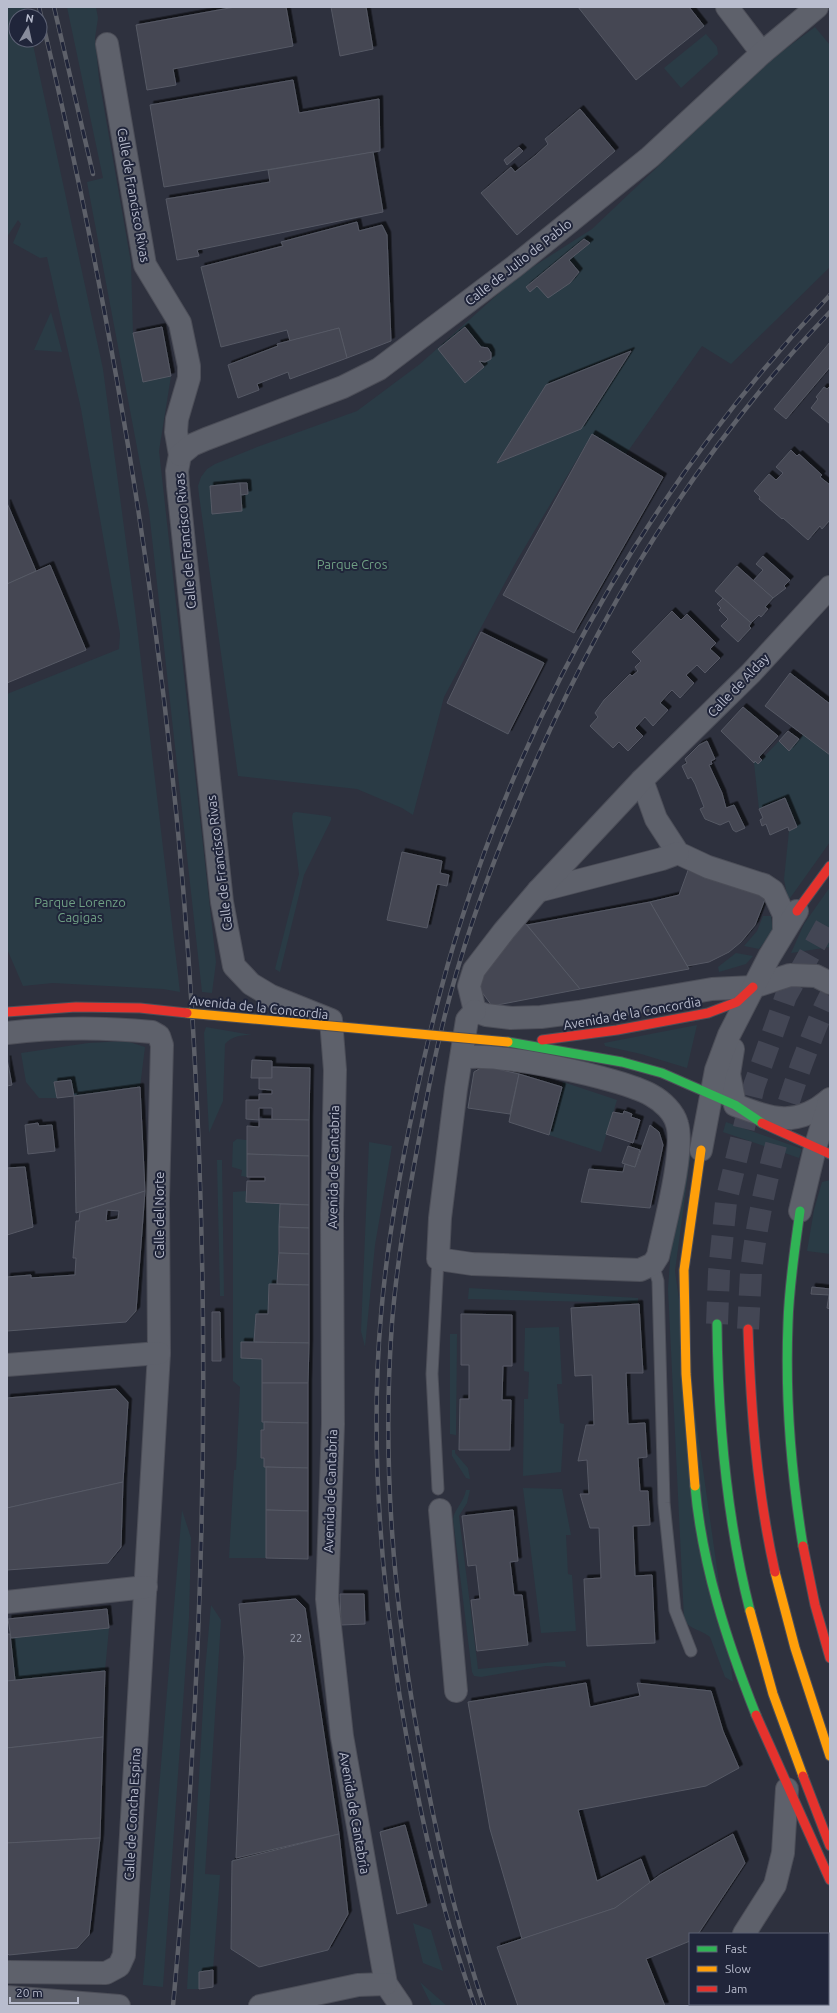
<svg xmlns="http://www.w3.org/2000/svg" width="837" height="2013" font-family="Ubuntu,sans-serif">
<defs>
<filter id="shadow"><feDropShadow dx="3.5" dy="-3.5" stdDeviation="0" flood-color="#0009"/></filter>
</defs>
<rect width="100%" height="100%" fill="#2e313e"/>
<g fill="#2a3b45">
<polygon points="7,7 25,7 27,16 16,16 16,40 32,40 103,369 135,610 180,992 163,989 53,983 23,986 7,949 7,694 119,649 120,634 81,409 47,257 40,258 13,243 21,224 18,220 7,237"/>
<polygon points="67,7 96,7 98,18 95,38 99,79 131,263 133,333 143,381 171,376 159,451 216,962 212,993 202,992 149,511 87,182 103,178"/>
<polygon points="815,27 830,45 830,267 731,364 702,346 626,454 592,434 516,562 444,697 413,815 402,808 357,789 238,776 199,495 198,486 201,477 207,469 215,464 257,447 357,411 420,364 517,277 592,229 769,61"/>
<polygon points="706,34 717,47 718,54 681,88 664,68"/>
<polygon points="51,312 62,352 34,350"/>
<polygon points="803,734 830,755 830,842 788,901 784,879 789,831 797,827 785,798 759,809 754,763 755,761 758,763 779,741 790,750"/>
<polygon points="296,812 327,816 331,817 331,820 304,875 280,972 275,969 299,874 292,817 293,813"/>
<polygon points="830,887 830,947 791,953 804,924"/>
<polygon points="763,916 771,916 773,931 759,949 744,946 757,931"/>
<polygon points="736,953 753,956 746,964 719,972 718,967"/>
<polygon points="697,1025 687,1068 641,1054 605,1046 604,1043"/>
<path d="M 206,1027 L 252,1035 C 241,1035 232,1036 225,1044 L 223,1101 L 209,1133 L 204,1033 Z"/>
<polygon points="126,1041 145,1047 140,1087 74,1096 71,1080 54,1082 57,1098 39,1098 26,1082 21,1053 88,1043"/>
<polygon points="563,1082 617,1100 601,1152 549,1135"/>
<polygon points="726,1122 802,1149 799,1158 723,1132"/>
<path d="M 693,1137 L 675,1271 L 733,1682 L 725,1677 L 710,1637 C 702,1630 688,1629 684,1619 L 668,1289 L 671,1248 Z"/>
<polygon points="237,1139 247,1140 247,1177 241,1176 242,1170 232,1167 233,1142"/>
<polygon points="369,1142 392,1146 375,1245 365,1347 361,1331"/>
<polygon points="217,1160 222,1160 224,1296 220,1296"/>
<polygon points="830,1180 830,1254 807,1251 814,1210 822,1182"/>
<polygon points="246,1191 246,1202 280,1204 277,1284 269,1284 268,1314 256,1314 254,1342 241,1343 241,1358 262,1359 262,1422 264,1422 264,1430 261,1431 261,1458 264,1458 264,1467 266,1467 266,1558 229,1558 234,1470 236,1470 240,1387 233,1381 233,1192"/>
<polygon points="469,1288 638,1298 638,1303 468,1299"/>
<polygon points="559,1327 562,1384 557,1384 560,1423 564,1424 561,1472 523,1476 524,1399 528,1399 529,1372 524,1371 525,1328"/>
<polygon points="450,1334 457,1334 456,1435 450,1434"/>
<polygon points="452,1450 455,1450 455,1453 468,1468 470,1479 466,1478 452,1456"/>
<polygon points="523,1488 562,1489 571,1535 566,1535 568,1574 572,1575 576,1631 541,1633"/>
<path d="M 466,1490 L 470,1490 L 467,1503 L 459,1516 L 478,1669 L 565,1661 L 566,1667 L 546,1666 L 481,1677 L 474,1676 L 472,1672 L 453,1519 C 455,1508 464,1502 466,1490 Z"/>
<polygon points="182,1510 191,1538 189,1618 163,1987 143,1985 143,1983"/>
<polygon points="211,1605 221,1620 205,1874 220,1875 213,1970 199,1972 199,1989 187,1989 205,1671"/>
<polygon points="109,1628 105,1671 15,1680 11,1638"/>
<polygon points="413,1923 431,1930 443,1971 423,1963"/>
<polygon points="420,1982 447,2006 432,2006"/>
</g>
<g fill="#444752" stroke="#565965" fill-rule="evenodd" filter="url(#shadow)">
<polygon points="235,7 286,7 293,46 173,69 176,85 147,90 136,25"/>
<polygon points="331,7 366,7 373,49 340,56"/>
<polygon points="578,7 689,7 704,26 636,80"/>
<polygon points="293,80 299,113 379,99 380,151 164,187 150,105"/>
<polygon points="580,109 615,151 517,235 481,193 511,167 515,172 535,156 548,144 545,139"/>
<polygon points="519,147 523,151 507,165 504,160"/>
<polygon points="373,152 383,212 197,250 199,256 177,260 166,199 270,182 268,170"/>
<polygon points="357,222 359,231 382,225 387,235 391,341 347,358 339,328 290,341 287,330 221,347 201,267 283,246 281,242"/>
<polygon points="584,239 590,243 569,260 579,272 570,283 548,298 537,286 530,292 526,287"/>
<polygon points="162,327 171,376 143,382 133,333"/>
<polygon points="465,327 481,347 488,348 491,353 491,359 485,362 479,361 484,367 465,383 438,349"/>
<polygon points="339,328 347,358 290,379 288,372 257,384 259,390 238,398 228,365 278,346 277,344"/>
<polygon points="830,342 830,367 786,419 774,409"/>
<polygon points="631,351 581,429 497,463 546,385"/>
<polygon points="830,386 830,424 811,408 818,399 816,397 824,387 827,389"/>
<polygon points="592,434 663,477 574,633 503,595"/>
<polygon points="791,450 797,456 799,454 822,475 820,477 830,485 830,520 822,529 820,526 808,540 783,518 782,519 759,499 760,497 754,491 769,474 776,480 783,473 776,467"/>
<polygon points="240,483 242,511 212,514 210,486"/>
<polygon points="240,483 247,483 248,494 241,495"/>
<polygon points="7,503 36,571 7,584"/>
<polygon points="763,556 790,580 784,586 786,588 773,598 753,581 763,570 756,564"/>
<polygon points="50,565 86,650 7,683 7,584"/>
<polygon points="737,566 773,598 765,607 768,609 761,617 759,615 751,623 715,591"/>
<polygon points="723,598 751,623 749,626 751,628 738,642 721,626 728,619 719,610 721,608 717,604"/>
<polygon points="672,611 681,620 687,614 716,643 710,649 720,658 705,673 697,665 686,675 694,683 680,698 672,690 667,695 660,703 668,710 653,726 645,717 635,728 643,736 628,751 619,742 613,748 590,726 598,717 595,713 604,700 630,674 632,676 638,671 635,667 641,661 632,652"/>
<polygon points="481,632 544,663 508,734 447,703"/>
<polygon points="790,673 830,704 830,755 765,706"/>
<polygon points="743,707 778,736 759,757 762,760 758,764 755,761 754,763 721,731"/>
<polygon points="788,731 799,739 789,751 779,741"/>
<polygon points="707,741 715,759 711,761 712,764 709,765 722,793 726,808 734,805 745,828 736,832 733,830 729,821 720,825 705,819 700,809 704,807 695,784 691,777 688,779 682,766 687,763 685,759 699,745"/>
<polygon points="785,798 797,827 789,831 788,827 770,835 766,824 762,826 760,820 763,818 759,809"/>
<polygon points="402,852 442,861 440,873 449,875 447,886 437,884 427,928 387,920"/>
<polygon points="690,865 767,894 755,925 741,942 729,952 709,962 687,966 650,902 679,895"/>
<polygon points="650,902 689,969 580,989 527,925"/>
<polygon points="525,923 580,989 492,1006 476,984"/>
<polygon points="7,1059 12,1085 7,1086"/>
<polygon points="252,1060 272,1061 272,1078 251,1078"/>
<polygon points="484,1066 519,1074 510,1114 468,1108 474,1072"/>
<polygon points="272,1067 310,1068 309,1120 272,1120 272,1108 259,1108 259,1120 246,1119 246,1100 259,1100 259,1094 272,1094 272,1090 259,1089 259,1078 272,1078"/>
<polygon points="519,1074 562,1087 549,1135 509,1122"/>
<polygon points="71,1080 74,1096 57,1098 54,1082"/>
<polygon points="140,1087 145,1191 76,1213 74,1096"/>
<polygon points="624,1111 632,1114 631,1117 640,1120 633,1143 606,1134 613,1112 623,1114"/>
<polygon points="259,1119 309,1120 309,1156 247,1154 247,1126 259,1127"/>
<polygon points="38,1123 39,1126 52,1125 55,1151 28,1154 25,1125"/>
<polygon points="650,1125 659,1132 663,1145 650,1208 581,1202 589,1169 623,1172 625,1164 635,1167"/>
<polygon points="628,1146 640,1150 635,1167 622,1163"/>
<polygon points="247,1154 309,1156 309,1205 246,1202 247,1181 265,1181 265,1177 247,1177"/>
<polygon points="25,1167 33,1227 7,1235 7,1168"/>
<path d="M 145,1191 L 136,1311 L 126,1322 L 7,1331 L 7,1277 L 31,1275 L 31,1278 L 75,1275 L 76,1258 L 73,1258 L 76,1221 L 79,1221 L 80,1212 ZM 107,1210 L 119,1211 L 118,1219 L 106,1221 Z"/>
<polygon points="280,1204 309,1205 309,1228 279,1227"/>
<polygon points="279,1227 309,1228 309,1254 279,1253"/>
<polygon points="279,1253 309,1254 309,1285 277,1284"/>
<polygon points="269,1284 309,1285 309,1343 254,1342 256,1314 268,1314"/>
<polygon points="812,1287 830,1289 830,1309 827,1308 829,1295 811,1294"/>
<polygon points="639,1304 643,1373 626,1373 628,1424 645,1423 647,1457 638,1458 640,1491 648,1491 650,1525 633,1526 635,1576 652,1575 655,1643 587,1646 584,1579 601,1578 599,1528 590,1528 580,1494 589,1494 587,1460 578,1461 586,1425 594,1425 592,1375 575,1376 571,1308"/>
<polygon points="212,1312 220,1312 221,1361 212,1361"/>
<polygon points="461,1314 512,1315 512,1366 503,1366 502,1400 511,1400 510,1450 459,1450 460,1399 469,1399 469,1365 461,1365"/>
<polygon points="241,1342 309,1343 308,1383 262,1383 262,1359 241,1358"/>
<polygon points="262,1383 308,1383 308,1423 262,1422"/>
<polygon points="116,1389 128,1402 123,1482 7,1508 7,1398"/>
<polygon points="264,1422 308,1423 308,1468 264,1467 264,1458 261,1458 261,1430 264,1430"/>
<polygon points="266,1467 308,1468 308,1511 266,1510"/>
<polygon points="123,1482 121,1547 108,1563 7,1570 7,1508"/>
<polygon points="266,1510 308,1511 308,1559 266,1558"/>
<polygon points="513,1510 518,1561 510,1562 514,1595 522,1595 528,1645 477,1651 471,1600 480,1599 476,1565 468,1566 462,1516"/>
<polygon points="340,1594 364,1594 365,1624 341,1625"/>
<polygon points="296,1599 305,1608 339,1834 236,1858 244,1657 239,1604"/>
<polygon points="107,1609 109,1628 11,1638 8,1619"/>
<polygon points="7,1634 10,1634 15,1680 7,1681"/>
<polygon points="105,1671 103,1737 7,1748 7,1681"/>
<polygon points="586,1683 590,1707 640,1696 637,1683 711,1691 723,1731 739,1768 706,1786 578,1810 597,1881 641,1859 650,1883 615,1908 522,1939 490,1829 468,1702"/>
<polygon points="103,1737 100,1838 7,1843 7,1748"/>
<polygon points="405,1825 427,1906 397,1914 380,1832"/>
<polygon points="339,1834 348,1914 328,1950 259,1967 231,1949 232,1861"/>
<polygon points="733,1834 745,1863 698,1934 690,1934 690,1941 646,1959 665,2006 518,2006 497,1947 615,1908 660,1875"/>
<polygon points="100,1838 89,1935 77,1948 9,1955 7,1953 7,1843"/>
<polygon points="828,1960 830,1960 830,2006 753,2006 752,2004 828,2004"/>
<polygon points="213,1970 213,1987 199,1989 199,1972"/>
</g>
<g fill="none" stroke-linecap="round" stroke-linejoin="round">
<g stroke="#434654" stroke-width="22" stroke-dasharray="22 11" stroke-linecap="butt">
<polyline points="717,1324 719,1272 726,1202 754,1086 786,996 830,918"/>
<path d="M 748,1329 C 749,1310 750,1291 751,1272 C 759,1201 778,1130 802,1063 C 811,1040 819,1017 830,996"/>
</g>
<g stroke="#4c4e58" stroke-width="13">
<g id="lane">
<polyline points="438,1259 432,1374 438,1489"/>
<polyline points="653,1264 658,1281 664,1503 675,1610 691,1651"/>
</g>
</g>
<g stroke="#4c4e58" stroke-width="24">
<g id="street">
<polyline points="727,7 762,53"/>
<polyline points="107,44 145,265 180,323 189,366 189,378 177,419 176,432 180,455 177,471 178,486 222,902 234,966 251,984 271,996 331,1020 335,1070 332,1214 333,1424 327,1599 342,1736 386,1984 401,2006"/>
<polyline points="180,455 192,445 206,439 343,387 379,369 515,266 650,157 762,53 817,7"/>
<polyline points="642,780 656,819 678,853 708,867 764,885 773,891 784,915 784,930"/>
<polyline points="538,891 662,859 678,853"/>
<polyline points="475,1011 469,986 474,970 504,931 538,891 642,780 751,673 830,587"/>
<polyline points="475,1011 486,1015 511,1018 541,1017 579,1012 712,989 753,987 790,975 816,976 830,983"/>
<path d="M 7,1033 C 56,1027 103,1027 152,1032 L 159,1036 L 162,1045 L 158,1198 L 159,1353 L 124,1955 L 119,1966 L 106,1973 L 7,1972"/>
<path d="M 733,1049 L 729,1074 L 735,1105 C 772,1119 796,1128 829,1100"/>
<path d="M 462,1058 C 495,1051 621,1078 651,1095 C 662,1101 674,1112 677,1124 C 685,1150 664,1227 658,1256 L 653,1264 L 640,1270 L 472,1264 L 438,1259 L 440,1218 L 456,1089 L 467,1020 L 475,1011"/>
<polyline points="701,1150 716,1070 729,1035 769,957 797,911"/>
<polyline points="800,1211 815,1148 830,1099"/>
<polyline points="7,1365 159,1353"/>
<polyline points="440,1510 456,1691"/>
<polyline points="7,1602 146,1587"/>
<polyline points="744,1934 775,1885 783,1853 787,1789"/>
<polyline points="7,1997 119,2006"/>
<polyline points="260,2006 358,1985 386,1984"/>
<polyline points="714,2006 714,2004"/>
</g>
</g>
<g stroke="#4c4e58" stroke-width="11">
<g id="fast">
<polyline points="508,1042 622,1062 662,1073 735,1105 762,1123"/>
<path d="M 800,1211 C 795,1248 789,1285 788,1323 C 785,1398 791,1472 803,1546"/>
<path d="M 717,1324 C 718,1420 726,1517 750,1611"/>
<path d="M 695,1486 C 702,1565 727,1642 756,1715"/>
</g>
</g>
<g stroke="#4c4e58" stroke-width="11">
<g id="slow">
<polyline points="695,1486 686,1374 684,1270 701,1150"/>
<polyline points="775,1572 795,1648 830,1756"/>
<polyline points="750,1611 773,1694 803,1776"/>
</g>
</g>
<g stroke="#4c4e58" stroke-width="11">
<g id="jam">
<polyline points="797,911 830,866"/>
<polyline points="542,1040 617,1030 708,1013 737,1002 753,987"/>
<polyline points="762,1123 830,1154"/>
<path d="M 748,1329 C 751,1411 757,1492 775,1572"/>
<polyline points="803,1546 815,1605 830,1658"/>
<polyline points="756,1715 830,1880"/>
<polyline points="803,1776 830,1846"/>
</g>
</g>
<use href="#lane" stroke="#5e616b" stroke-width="11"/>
<use href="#street" stroke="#5e616b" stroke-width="22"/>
<use href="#fast" stroke="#30b455" stroke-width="9"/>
<use href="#slow" stroke="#ff9f0a" stroke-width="9"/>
<use href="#jam" stroke="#e5322d" stroke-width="9"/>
<g stroke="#5d6069" stroke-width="4.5">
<g id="rail">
<path d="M 39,7 C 121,347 175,696 194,1046 C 212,1366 203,1687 173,2006"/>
<polyline points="54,7 93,174"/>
<path d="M 475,2006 C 439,1905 416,1799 399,1692 C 380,1568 370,1441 381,1315 C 387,1244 399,1175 414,1105 C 427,1042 442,979 462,918 C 535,687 664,470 830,295"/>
<path d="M 484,2006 C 458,1928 439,1849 424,1768 C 395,1621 381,1472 392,1323 C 397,1259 408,1196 420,1134 C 425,1107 430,1080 436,1053 C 454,970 482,888 515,810 C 590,627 692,456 830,312"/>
</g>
</g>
<use href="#rail" stroke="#20253a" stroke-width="3" stroke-dasharray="9" stroke-linecap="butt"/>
<g stroke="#4c4e58" stroke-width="11" stroke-linecap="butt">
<polyline id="slow-bridge" points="187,1013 508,1042"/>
</g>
<g stroke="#4c4e58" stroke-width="11" stroke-linecap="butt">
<polyline id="jam-bridge" points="7,1012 76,1007 140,1008 187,1013"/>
</g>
<use href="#slow-bridge" stroke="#ff9f0a" stroke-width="9"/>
<use href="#jam-bridge" stroke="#e5322d" stroke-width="9"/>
</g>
<g text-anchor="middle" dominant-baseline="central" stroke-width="4" stroke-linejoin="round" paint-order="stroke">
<g font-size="11" fill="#9ca0af">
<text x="296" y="1638">22</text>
</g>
<g font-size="13" fill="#b9bdce" stroke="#20253a">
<text transform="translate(134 195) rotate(80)">Calle de Francisco Rivas</text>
<text transform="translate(518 262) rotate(-38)">Calle de Julio de Pablo</text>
<text transform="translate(185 541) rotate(-95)">Calle de Francisco Rivas</text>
<text transform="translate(738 685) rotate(-46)">Calle de Alday</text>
<text transform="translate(219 863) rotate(-97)">Calle de Francisco Rivas</text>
<text transform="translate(259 1007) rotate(6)">Avenida de la Concordia</text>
<text transform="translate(632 1013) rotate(-10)">Avenida de la Concordia</text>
<text transform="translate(333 1167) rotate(-89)">Avenida de Cantabria</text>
<text transform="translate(159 1215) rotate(-90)">Calle del Norte</text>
<text transform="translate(330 1491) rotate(-88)">Avenida de Cantabria</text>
<text transform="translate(355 1813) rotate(80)">Avenida de Cantabria</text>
<text transform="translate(132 1814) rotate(-87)">Calle de Concha Espina</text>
</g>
<g font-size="13" fill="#6f9f84" stroke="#20253a">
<text x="352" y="564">Parque Cros</text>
<text x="80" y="902">Parque Lorenzo<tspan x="80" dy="15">Cagigas</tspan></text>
</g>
</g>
<rect width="837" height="2013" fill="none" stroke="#b9bdce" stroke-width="16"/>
<rect x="689" y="1933" width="140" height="72" fill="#20253a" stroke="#5d6275"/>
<rect x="697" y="1946" width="20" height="6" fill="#30b455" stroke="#5d6275"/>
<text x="725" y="1953" font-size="12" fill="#b9bdce">Fast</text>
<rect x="697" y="1966" width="20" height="6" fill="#ff9f0a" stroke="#5d6275"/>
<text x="725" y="1973" font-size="12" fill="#b9bdce">Slow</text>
<rect x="697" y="1986" width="20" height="6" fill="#e5322d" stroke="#5d6275"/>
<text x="725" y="1993" font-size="12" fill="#b9bdce">Jam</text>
<g transform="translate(28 28) rotate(9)"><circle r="19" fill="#20253a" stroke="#5d6275"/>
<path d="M0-3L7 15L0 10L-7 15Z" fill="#888c9c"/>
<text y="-6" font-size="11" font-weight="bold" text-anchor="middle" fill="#b9bdce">N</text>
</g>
<path d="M10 1997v6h68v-6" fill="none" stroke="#b9bdce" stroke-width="2"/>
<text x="16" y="1997" font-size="12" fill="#b9bdce" stroke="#20253a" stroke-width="3" paint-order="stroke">20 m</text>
</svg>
